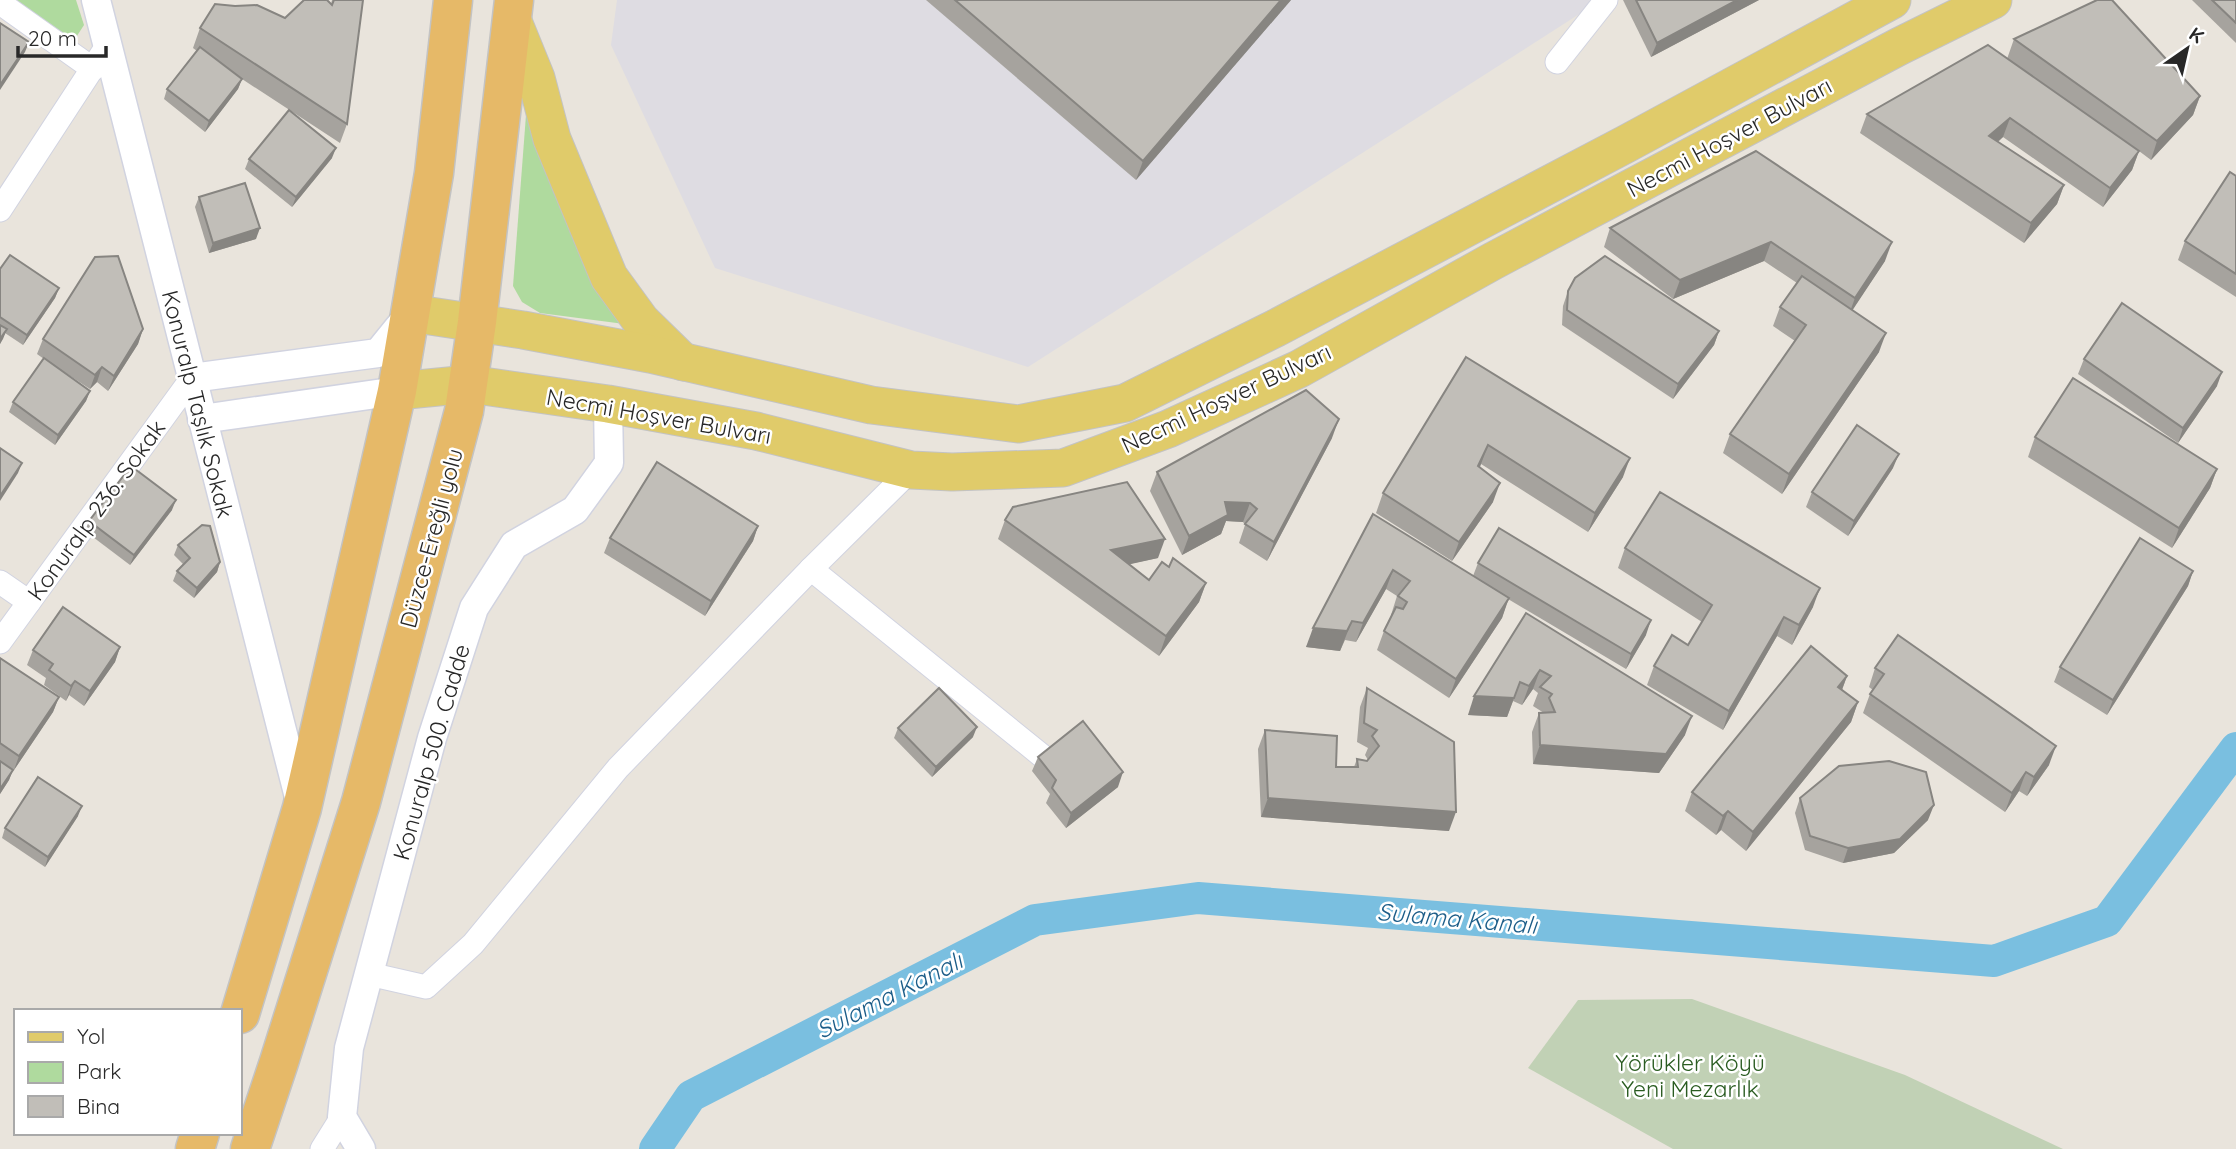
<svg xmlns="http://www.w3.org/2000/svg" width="2236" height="1149" font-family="Quicksand,sans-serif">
<rect width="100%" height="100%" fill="#e9e4dc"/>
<polygon fill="#dedce2" points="617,0 1590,0 1584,11 1028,367 715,268 611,45"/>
<g fill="#afda9e">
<polygon points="14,0 76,0 84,25 73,42"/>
<polygon points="526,115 541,135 632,325 540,313 522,302 513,286"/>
</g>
<polygon fill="#c1d1b5" points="1692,999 1905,1075 2063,1149 1673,1149 1528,1068 1578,1000"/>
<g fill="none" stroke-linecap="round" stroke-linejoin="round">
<polyline stroke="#7abfe0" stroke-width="32" points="655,1149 691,1096 1035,920 1198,898 1994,961 2107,921 2236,748"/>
<g stroke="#d1d3e0" stroke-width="25">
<g id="minor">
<polyline points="0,3 93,69"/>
<polyline points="1557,62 1606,0"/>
<polyline points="0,210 107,46"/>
<polyline points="811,569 911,470"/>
<polyline points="0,582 29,602"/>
<polyline points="0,642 192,378"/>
<polyline points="369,974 426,987 473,944 618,768 811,569 1041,755"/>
<polyline points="322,1149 342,1117"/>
</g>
</g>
<g stroke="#d1d3e0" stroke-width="31">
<g id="tertiary">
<polyline points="96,0 301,805"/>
<polyline points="192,378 378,353 408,316"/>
<polyline points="202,419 397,391"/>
<polyline points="361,1149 342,1117 349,1048 432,738 474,608 514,545 575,510 609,463 608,404"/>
</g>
</g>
<g stroke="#c3c3c3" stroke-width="39">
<g id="primary">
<polyline points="512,19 536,78 552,139 609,277 641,321 683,362"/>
<polyline points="410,313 523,330 650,354 871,405 1018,424 1125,403 1276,328 1626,144 1892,0"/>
<polyline points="397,391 469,384 608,404 756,431 911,470 952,472 1063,468 1168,429 1299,369 1493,261 1900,46 1993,0"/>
</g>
</g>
<g stroke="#c3c3c3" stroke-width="41">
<g id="trunk">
<polyline points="240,1014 302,808 397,391 434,173 453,0"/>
<polyline points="195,1149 200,1133"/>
<polyline points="250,1149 279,1062 361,802 464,411 477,322 514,0"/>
</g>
</g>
<use href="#minor" stroke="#fff" stroke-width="23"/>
<use href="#tertiary" stroke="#fff" stroke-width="28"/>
<use href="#primary" stroke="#e0cb6a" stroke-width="37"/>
<use href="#trunk" stroke="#e6b968" stroke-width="38"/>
</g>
<g fill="#a6a39e">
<polygon points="332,0 363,0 347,124 340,143 242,79 238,89 205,132 164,99 167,89 197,51 193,48 200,28 285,18 331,4"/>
<polygon points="926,0 1291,0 1136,180"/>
<polygon points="1623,0 1759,0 1651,57"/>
<polygon points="2192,0 2236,0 2236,43"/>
<polygon points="2014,39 2200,96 2193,115 2151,160 2139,151 2132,170 2103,207 2003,137 1998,142 2064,185 2057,204 2024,243 1860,133 1867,114 2007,59"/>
<polygon points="1756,151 1885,261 1852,310 1879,352 1782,494 1723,453 1730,434 1795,341 1773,326 1780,307 1797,283 1764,261 1673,299 1604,247 1610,228"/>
<polygon points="332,158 292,207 245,169 249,159"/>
<polygon points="2236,176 2236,297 2178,260 2185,241"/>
<polygon points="199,197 256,239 209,253 195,207"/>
<polygon points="0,269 59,288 55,298 23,345 5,333 0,344"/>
<polygon points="1568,291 1719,331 1714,345 1673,399 1562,325 1563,306"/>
<polygon points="143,329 138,344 108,391 97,382 90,389 49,362 90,391 86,401 55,445 9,412 13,402 44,359 37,354 43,339"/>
<polygon points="1466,357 1623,477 1588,532 1481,464 1480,467 1493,502 1452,561 1376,513 1383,493"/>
<polygon points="2084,359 2217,386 2178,443 2078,374"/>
<polygon points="2035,437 2217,469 2210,488 2172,548 2028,457"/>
<polygon points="1332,438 1267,561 1239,543 1245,525 1243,522 1226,521 1221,534 1182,555 1150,491 1157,472"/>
<polygon points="1893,468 1848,536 1806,507 1812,492"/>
<polygon points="172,510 130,565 85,531 89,521"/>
<polygon points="1373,514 1473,576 1478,563 1646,635 1626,669 1508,599 1502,618 1449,698 1377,650 1384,631 1392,615 1391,615 1397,596 1386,589 1356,642 1345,640 1340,651 1306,647"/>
<polygon points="1005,520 1158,558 1129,564 1149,580 1169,567 1206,583 1199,602 1159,656 998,539"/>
<polygon points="758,526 753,541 705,616 604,553 610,538"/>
<polygon points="178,545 220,562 217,572 194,598 173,581 177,571 183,564 174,555"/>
<polygon points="1625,548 1813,607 1792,645 1777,636 1723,730 1647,685 1654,666 1688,645 1702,622 1618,568"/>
<polygon points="2193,571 2188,586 2107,715 2054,682 2060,667"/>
<polygon points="1526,613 1685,735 1659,773 1533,764 1532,732 1539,713 1544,713 1533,706 1538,693 1533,689 1522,705 1513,701 1507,717 1468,715"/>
<polygon points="120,647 115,662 84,706 69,695 66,701 44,685 46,678 27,665 33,650"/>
<polygon points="0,658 59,697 53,712 14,770 13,770 9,780 0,794"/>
<polygon points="1875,668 2049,765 2027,796 2019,791 2005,812 1863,713 1870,694 1873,690 1869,687"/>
<polygon points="1847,676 1842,690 1858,702 1851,722 1746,851 1721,830 1716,835 1685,811 1692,792"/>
<polygon points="1367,688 1449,831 1261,817 1258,749 1265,730 1336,767 1354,767 1357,759 1367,761 1368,760 1365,755 1368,748 1357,742 1360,707"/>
<polygon points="898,728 973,737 932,777 894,738"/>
<polygon points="1038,757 1118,787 1066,828 1046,803 1050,794 1032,771"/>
<polygon points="1800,798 1928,820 1894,853 1843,863 1805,850 1795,813"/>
<polygon points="78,816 45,867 2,838 5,828"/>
</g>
<g fill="#878581">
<polygon points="1281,0 1291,0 1136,180 1143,161"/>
<polygon points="1737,0 1759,0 1651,57 1657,43"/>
<polygon points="29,42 25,52 0,90 0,85"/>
<polygon points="242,79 238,89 205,132 209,121"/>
<polygon points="2200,96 2193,115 2151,160 2157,141"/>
<polygon points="2010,118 2003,137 1982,155 1989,136"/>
<polygon points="336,148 332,158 292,207 296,197"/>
<polygon points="2139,151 2132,170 2103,207 2110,188"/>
<polygon points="2064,185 2057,204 2024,243 2031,223"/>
<polygon points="260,228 256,239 209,253 213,243"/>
<polygon points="1771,242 1764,261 1673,299 1680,280"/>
<polygon points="1892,242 1885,261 1848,317 1855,298"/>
<polygon points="59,288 55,298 23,345 27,335"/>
<polygon points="7,329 3,339 0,344 0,339"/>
<polygon points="143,329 138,344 108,391 114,376"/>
<polygon points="1719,331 1714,345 1673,399 1678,384"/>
<polygon points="1886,333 1879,352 1782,494 1789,474"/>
<polygon points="102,367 97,382 90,389 95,375"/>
<polygon points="2222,372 2217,386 2178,443 2183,428"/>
<polygon points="90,391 86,401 55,445 58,435"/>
<polygon points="1339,419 1332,438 1267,561 1274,542"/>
<polygon points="1488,445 1481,464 1471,485 1478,466"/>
<polygon points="1899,454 1893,468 1848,536 1854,521"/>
<polygon points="1630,458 1623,477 1588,532 1595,513"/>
<polygon points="22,463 18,473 0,501 0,496"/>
<polygon points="2217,469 2210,488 2172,548 2179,528"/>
<polygon points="1500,483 1493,502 1452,561 1459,542"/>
<polygon points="176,500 172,510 130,565 134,555"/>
<polygon points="1225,502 1250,503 1243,522 1226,521 1221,534 1182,555 1189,536"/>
<polygon points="758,526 753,541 705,616 711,601"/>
<polygon points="1165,539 1158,558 1104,570 1111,550"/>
<polygon points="220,562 217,572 194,598 197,588"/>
<polygon points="1393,570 1386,589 1356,642 1363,623"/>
<polygon points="2193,571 2188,586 2107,715 2113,700"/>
<polygon points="1206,583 1199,602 1159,656 1166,636"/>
<polygon points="1820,588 1813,607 1792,645 1799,625"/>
<polygon points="1509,598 1502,618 1449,698 1456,679"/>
<polygon points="1784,617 1777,636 1723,730 1729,711"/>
<polygon points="1651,620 1646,635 1626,669 1631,654"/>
<polygon points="1352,621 1340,651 1306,647 1313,628"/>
<polygon points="120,647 115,662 84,706 90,691"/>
<polygon points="1540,670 1533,689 1522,705 1529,686"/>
<polygon points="1847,676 1840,695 1838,687"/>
<polygon points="75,681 69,695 66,701 71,686"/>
<polygon points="1520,682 1507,717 1468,715 1474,696"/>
<polygon points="59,697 53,712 14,770 19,756"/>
<polygon points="1858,702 1851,722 1746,851 1753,832"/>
<polygon points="1692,716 1685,735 1659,773 1533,764 1540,745"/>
<polygon points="977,727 973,737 932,777 936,767"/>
<polygon points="2056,746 2049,765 2027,796 2034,777"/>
<polygon points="13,770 9,780 0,794 0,789"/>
<polygon points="1123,772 1118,787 1066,828 1071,813"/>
<polygon points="2026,772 2019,791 2005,812 2012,793"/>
<polygon points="1268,798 1456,812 1449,831 1261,817"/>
<polygon points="1934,805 1928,820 1894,853 1843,863 1848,848"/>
<polygon points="82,806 78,816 45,867 48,857"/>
<polygon points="1728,811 1721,830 1716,835 1723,816"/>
</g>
<g fill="#c1beb8" stroke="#878581" stroke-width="2">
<polygon points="304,0 327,0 332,5 334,0 363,0 347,124 200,28 215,4 235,6 257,5 285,18"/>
<polygon points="955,0 1281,0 1143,161"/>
<polygon points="1636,0 1737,0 1657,43"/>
<polygon points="2097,0 2112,0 2200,96 2157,141 2014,39"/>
<polygon points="2212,0 2236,0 2236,23"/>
<polygon points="0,23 29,42 0,85"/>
<polygon points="1988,45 2139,151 2110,188 2010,118 1989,136 2064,185 2031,223 1867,114"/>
<polygon points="200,47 242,79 209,121 167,89"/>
<polygon points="289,110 336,148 296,197 249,159"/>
<polygon points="1756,151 1892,242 1855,298 1771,242 1680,280 1610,228"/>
<polygon points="2230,172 2236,176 2236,274 2185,241"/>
<polygon points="245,183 260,228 213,243 199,197"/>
<polygon points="10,255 59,288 27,335 0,317 0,269"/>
<polygon points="118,256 143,329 114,376 102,367 95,375 43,339 95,257"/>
<polygon points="1605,256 1719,331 1678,384 1567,310 1568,291 1575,278"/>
<polygon points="1802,276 1886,333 1789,474 1730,434 1806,325 1780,307"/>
<polygon points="2122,303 2222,372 2183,428 2084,359"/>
<polygon points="0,325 7,329 0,339"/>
<polygon points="1466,357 1630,458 1595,513 1488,445 1478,466 1500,483 1459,542 1383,493"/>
<polygon points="44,358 90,391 58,435 13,402"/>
<polygon points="2073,378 2217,469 2179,528 2035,437"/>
<polygon points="1306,390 1339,419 1274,542 1245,524 1257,509 1250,503 1225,502 1228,515 1189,536 1157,472"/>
<polygon points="1857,425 1899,454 1854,521 1812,492"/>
<polygon points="0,448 22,463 0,496"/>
<polygon points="657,462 758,526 711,601 610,538"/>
<polygon points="131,466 176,500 134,555 89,521"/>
<polygon points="1127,482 1165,539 1111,550 1149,580 1162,562 1169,567 1173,558 1206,583 1166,636 1005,520 1013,507"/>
<polygon points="1660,492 1820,588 1799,625 1784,617 1729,711 1654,666 1672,635 1688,645 1712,605 1625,548"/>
<polygon points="1373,514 1509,598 1456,679 1384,631 1396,607 1403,609 1407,602 1398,596 1410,581 1393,570 1363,623 1352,621 1347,631 1313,628"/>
<polygon points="202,525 210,526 220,562 197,588 177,571 190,558 178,545"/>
<polygon points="1499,528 1651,620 1631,654 1478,563"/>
<polygon points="2140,538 2193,571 2113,700 2060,667"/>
<polygon points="63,607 120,647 90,691 75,681 71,686 49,670 53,664 33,650"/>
<polygon points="1526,613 1692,716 1666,754 1540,745 1539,713 1555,712 1549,698 1552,694 1540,687 1551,676 1540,670 1529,686 1520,682 1514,698 1474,696"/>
<polygon points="1898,635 2056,746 2034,777 2026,772 2012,793 1870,694 1884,674 1875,668"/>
<polygon points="1811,646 1847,676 1838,687 1858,702 1753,832 1728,811 1723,816 1692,792"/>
<polygon points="0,658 59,697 19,756 0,743"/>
<polygon points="939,688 977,727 936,767 898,728"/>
<polygon points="1367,688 1454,742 1456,812 1268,798 1265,730 1337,736 1336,767 1358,767 1357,759 1367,761 1379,746 1372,736 1377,730 1364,723"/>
<polygon points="1083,721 1123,772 1071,813 1052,788 1056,780 1038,757"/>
<polygon points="0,761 13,770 0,789"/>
<polygon points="1889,761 1926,772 1934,805 1900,839 1848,848 1810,836 1800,798 1839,766"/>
<polygon points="38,777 82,806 48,857 5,828"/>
</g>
<g text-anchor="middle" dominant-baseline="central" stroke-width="5" stroke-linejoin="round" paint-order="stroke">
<g font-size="23" fill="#282828" stroke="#fff">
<text transform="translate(1729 137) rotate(-28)">Necmi Hoşver Bulvarı</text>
<text transform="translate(1226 398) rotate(-25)">Necmi Hoşver Bulvarı</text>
<text transform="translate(198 404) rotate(76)">Konuralp Taşlık Sokak</text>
<text transform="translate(659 416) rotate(10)">Necmi Hoşver Bulvarı</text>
<text transform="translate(96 510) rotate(-54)">Konuralp 236. Sokak</text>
<text transform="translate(431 538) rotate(-75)">Düzce-Ereğli yolu</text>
<text transform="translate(431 752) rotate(-74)">Konuralp 500. Cadde</text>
</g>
<g font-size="23" fill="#2a5c21" stroke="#fff">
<text x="1690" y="1062">Yörükler Köyü<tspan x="1690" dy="26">Yeni Mezarlık</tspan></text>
</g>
<g font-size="24" font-style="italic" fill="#1c5d88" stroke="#fff">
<text transform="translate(1457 918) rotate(5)">Sulama Kanalı</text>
<text transform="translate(889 995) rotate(-27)">Sulama Kanalı</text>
</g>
</g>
<rect x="14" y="1009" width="228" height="126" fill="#ffffff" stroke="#a9a9a9" stroke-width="2"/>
<rect x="28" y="1032" width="35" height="10" fill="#e0cb6a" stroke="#a9a9a9" stroke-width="2"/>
<text x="77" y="1044" font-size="21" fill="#282828">Yol</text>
<rect x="28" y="1062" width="35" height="21" fill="#afda9e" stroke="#a9a9a9" stroke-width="2"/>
<text x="77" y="1079" font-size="21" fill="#282828">Park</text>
<rect x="28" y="1096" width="35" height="21" fill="#c1beb8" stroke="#a9a9a9" stroke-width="2"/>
<text x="77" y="1114" font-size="21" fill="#282828">Bina</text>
<g transform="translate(2187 49) rotate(34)" stroke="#ffffff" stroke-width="5" paint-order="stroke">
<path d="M0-5L12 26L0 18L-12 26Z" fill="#282828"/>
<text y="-10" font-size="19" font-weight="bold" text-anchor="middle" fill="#282828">K</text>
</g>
<path d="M18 46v10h88v-10" fill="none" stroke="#282828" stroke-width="3.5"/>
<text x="28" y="46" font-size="21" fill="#282828" stroke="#ffffff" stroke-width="5" paint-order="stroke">20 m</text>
</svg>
